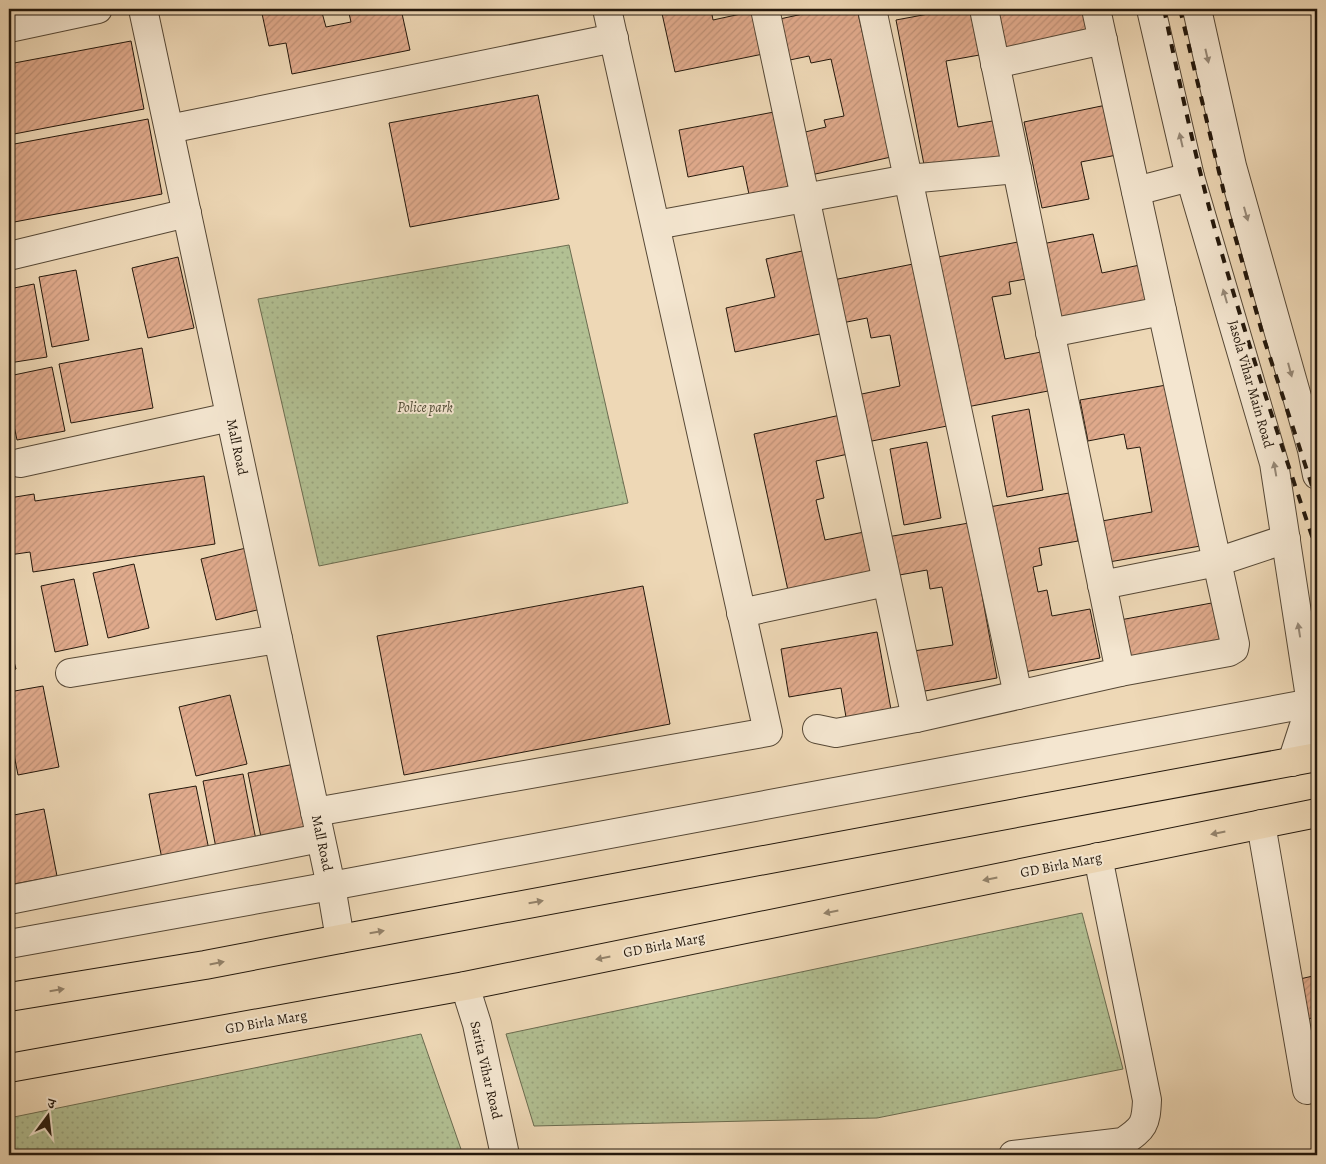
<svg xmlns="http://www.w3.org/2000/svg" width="1326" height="1164" font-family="Alegreya,'Noto Serif Devanagari',serif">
<defs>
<pattern id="grass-dots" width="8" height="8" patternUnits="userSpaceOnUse" patternTransform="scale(1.25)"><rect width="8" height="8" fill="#b2c093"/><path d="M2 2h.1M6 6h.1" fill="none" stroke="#99a47e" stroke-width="1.8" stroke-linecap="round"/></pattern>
<pattern id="building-hatch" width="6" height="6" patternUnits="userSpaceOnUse" patternTransform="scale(1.25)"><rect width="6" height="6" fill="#e0aa8c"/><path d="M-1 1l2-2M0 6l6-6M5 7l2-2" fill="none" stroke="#c09278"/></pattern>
</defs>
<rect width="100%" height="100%" fill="#eed8b6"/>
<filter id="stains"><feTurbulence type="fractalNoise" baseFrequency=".004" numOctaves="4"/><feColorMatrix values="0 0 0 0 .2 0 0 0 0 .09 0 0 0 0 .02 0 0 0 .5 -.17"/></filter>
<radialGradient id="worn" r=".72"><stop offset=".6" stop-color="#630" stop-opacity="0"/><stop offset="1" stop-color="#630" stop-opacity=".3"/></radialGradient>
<g fill="url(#grass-dots)" stroke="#6b6c50">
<polygon points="569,245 628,503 319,566 258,299"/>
<polygon points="1082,913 1123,1069 877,1118 534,1126 506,1034"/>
<polygon points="421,1034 463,1155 9,1155 9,1118"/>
</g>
<g fill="url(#building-hatch)" stroke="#24180c">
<polygon points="261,9 321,9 326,27 351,22 348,9 401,9 410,50 292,74 286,43 269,46"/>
<polygon points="661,9 711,9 713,20 759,10 768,53 675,72"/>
<polygon points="826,9 857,9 891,157 811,175 801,133 826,127 824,120 844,116 831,59 811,63 809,56 785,61 775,20"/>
<polygon points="955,9 976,9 985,54 946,61 958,127 998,120 1006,160 926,175 896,20"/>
<polygon points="997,9 1095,9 1100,33 1007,53"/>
<polygon points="131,41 144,109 9,135 9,64"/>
<polygon points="538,95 559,199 410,227 389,123"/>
<polygon points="1116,103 1127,153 1081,162 1089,199 1042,208 1024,122"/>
<polygon points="774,112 789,191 750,199 743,166 688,177 679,130"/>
<polygon points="148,119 162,194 9,223 9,145"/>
<polygon points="1093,234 1102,273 1149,263 1157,301 1059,322 1042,244"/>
<polygon points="1018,242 1026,279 1009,282 1011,294 992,297 1005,359 1041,352 1048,391 967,407 938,257"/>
<polygon points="811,249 829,332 735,352 726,308 775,297 766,259"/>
<polygon points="178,257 194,328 148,338 132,268"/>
<polygon points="913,264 947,426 867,442 857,395 900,386 890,335 871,338 867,318 842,323 833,280"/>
<polygon points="76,270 89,340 52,347 39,277"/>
<polygon points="34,284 47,357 9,363 9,289"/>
<polygon points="142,348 153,408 71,423 59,364"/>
<polygon points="52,367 65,431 17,440 9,402 9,376"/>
<polygon points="1178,383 1206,545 1109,562 1102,521 1152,512 1140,447 1127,449 1124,434 1088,441 1080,400"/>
<polygon points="1029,409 1043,490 1007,497 992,416"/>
<polygon points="845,414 853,453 816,461 824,498 816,500 825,540 869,531 879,576 789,595 754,434"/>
<polygon points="927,442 941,518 904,525 890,449"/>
<polygon points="204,476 215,544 33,572 30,552 9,555 9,498 34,494 35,501"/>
<polygon points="1069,493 1078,541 1039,548 1042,565 1033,567 1038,592 1047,590 1052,616 1090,609 1100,658 1019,673 989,507"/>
<polygon points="969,523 997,678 914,693 907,652 953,645 942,587 930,589 927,570 894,576 887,537"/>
<polygon points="246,548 261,609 216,620 201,559"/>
<polygon points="134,564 149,628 108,638 93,573"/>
<polygon points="74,579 88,645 55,652 41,586"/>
<polygon points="643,586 670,724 404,775 377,636"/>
<polygon points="1217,602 1226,645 1128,663 1120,620"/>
<polygon points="877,632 892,715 847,723 841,688 789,697 781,649"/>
<polygon points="9,643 16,669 9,671"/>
<polygon points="43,686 59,767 18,775 9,729 9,692"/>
<polygon points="230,695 247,764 196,776 179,707"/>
<polygon points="300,763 313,827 261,837 248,773"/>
<polygon points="243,774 256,840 216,848 203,781"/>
<polygon points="196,786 209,850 162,859 149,794"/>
<polygon points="44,809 57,876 14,884 9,859 9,816"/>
<polygon points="1317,975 1317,1017 1307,1019 1300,979"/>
</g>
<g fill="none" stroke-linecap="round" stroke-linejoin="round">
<g stroke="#564836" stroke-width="30">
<g id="minor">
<polyline points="143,9 331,886 340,939"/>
<polyline points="765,9 916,718"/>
<polyline points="872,9 1018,695"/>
<polyline points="984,9 1120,672"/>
<polyline points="1151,9 1190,177 1274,463 1311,704 1292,762"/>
<polyline points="1197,9 1232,166 1312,450 1317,475"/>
<polyline points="9,28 98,9"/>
<polyline points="995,64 1103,40"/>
<polyline points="169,129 614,38"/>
<polyline points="1136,191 1190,177"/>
<polyline points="656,225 908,179 1017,169"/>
<polyline points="9,256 187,213"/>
<polyline points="1050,333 1162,311"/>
<polyline points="20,463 230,417"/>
<polyline points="1102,585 1217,562 1286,539"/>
<polyline points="741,613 886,582"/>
<polyline points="70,673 278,639"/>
<polyline points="817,729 836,733 916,718 1120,672 1229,652 1234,649 1235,644 1096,9"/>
<polyline points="315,812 768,732 607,9"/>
<polyline points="1261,824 1307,1090"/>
<polyline points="9,900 320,838"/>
<polyline points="9,944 331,886 1317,702"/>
<polyline points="465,986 477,1024 505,1155"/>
<path d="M 1013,1155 L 1123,1142 C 1144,1128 1146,1124 1147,1100 L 1098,857"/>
</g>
</g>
<g stroke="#24180c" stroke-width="30">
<g id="major">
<polyline points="9,997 205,965 340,939 1317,757"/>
<polyline points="9,1068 465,986 1317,813"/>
</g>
</g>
<use href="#minor" stroke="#f4e6d0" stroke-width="28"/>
<use href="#major" stroke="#eed8b6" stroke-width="28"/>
<g stroke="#24180c" stroke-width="4" stroke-dasharray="9 9" stroke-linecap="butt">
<path d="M 1164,9 C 1179,81 1195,155 1214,226 C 1245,336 1281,444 1317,551"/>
<polyline points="1180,9 1231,222 1264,339 1317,501"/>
</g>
</g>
<defs><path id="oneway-solid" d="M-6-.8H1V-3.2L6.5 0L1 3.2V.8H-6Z" transform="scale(1.25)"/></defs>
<g fill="#968978">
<use href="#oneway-solid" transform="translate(1207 56) rotate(77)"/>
<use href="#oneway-solid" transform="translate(1181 140) rotate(-103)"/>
<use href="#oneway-solid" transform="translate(1246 214) rotate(74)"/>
<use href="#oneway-solid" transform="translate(1225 296) rotate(-106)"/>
<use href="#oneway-solid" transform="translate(1290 370) rotate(75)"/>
<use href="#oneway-solid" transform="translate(1275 469) rotate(-100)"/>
<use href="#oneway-solid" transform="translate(1299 630) rotate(-99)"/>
</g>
<g fill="#93826a">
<use href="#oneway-solid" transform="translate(1218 833) rotate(169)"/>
<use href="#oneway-solid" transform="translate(990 879) rotate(169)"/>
<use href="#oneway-solid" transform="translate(536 902) rotate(-10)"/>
<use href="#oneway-solid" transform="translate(831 912) rotate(169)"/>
<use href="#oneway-solid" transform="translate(377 932) rotate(-10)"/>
<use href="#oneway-solid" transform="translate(603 958) rotate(169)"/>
<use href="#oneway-solid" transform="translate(217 963) rotate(-11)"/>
<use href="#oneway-solid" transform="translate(57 990) rotate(-9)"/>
</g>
<g text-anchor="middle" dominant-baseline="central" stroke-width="4" stroke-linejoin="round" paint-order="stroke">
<g font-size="14" fill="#24180c" stroke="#f4e6d0">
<text transform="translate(1251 384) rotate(74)">Jasola Vihar Main Road</text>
<text transform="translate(237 447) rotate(78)">Mall Road</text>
<text transform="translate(322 843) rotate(78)">Mall Road</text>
<text transform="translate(1061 865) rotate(-11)">GD Birla Marg</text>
<text transform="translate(664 945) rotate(-11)">GD Birla Marg</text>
<text transform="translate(266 1022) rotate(-10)">GD Birla Marg</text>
<text transform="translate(486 1070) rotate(77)">Sarita Vihar Road</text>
</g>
<g font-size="14" font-style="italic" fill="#4f4a34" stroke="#f4e6d0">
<text x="425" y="407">Police park</text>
</g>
</g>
<rect width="1326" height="1164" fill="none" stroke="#eed8b6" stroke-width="30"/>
<rect x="10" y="10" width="1306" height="1144" fill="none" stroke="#24180c" stroke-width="2.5"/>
<rect x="15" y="15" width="1296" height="1134" fill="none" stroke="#24180c"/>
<g transform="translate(48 1116) rotate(15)" stroke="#f4e6d0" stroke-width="4" paint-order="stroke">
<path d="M0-4L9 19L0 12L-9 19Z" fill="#24180c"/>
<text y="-8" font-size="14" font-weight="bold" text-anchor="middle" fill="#24180c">उ</text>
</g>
<rect width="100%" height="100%" filter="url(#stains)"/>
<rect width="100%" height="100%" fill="url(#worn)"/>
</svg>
